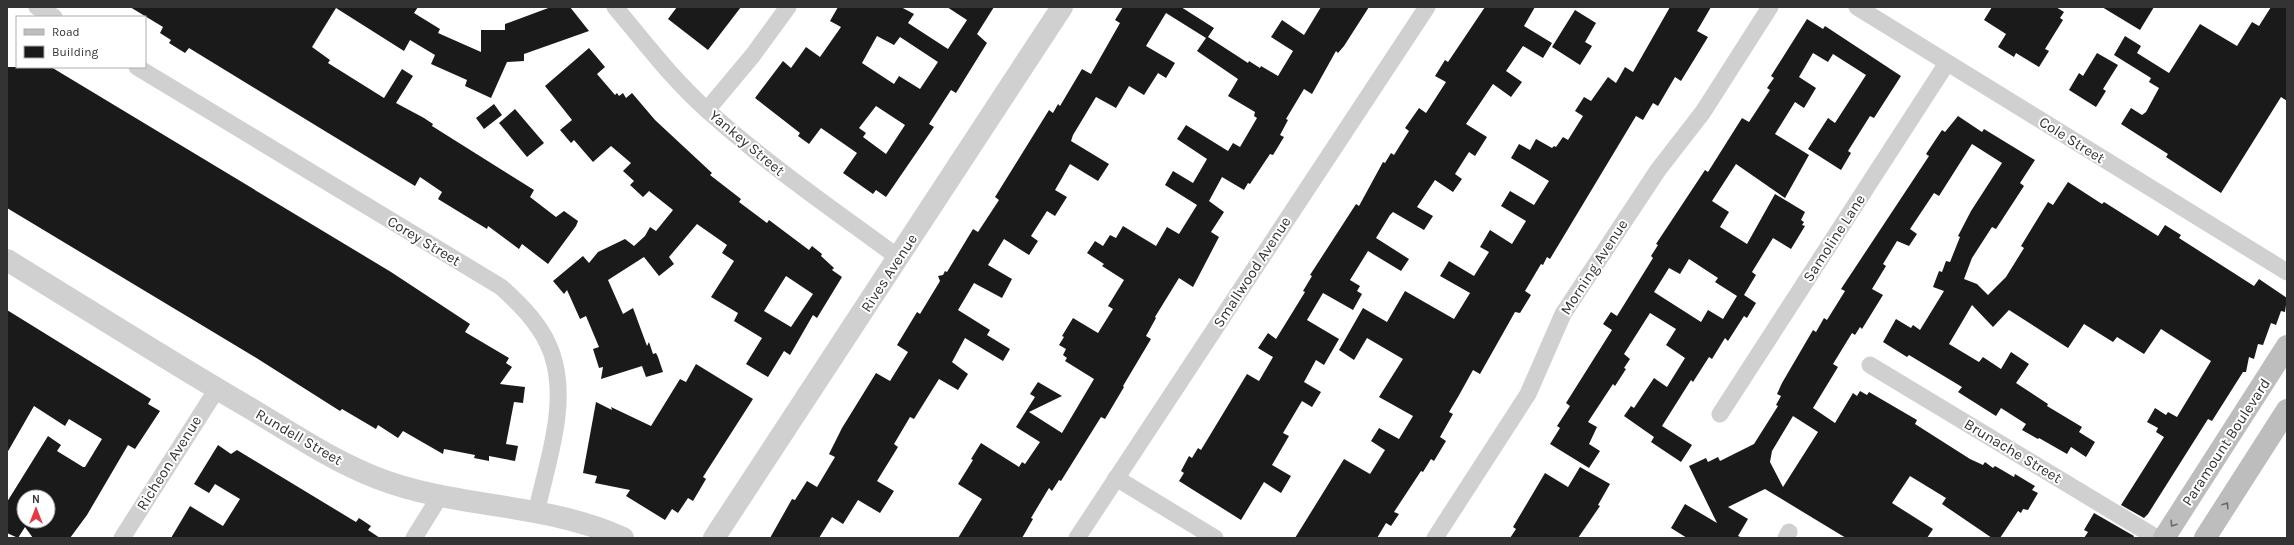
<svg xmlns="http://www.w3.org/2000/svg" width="2294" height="545" font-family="Karla,sans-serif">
<rect width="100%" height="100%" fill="#fff"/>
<g fill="#1a1a1a" fill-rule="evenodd">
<polygon points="130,7 418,7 414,13 440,29 438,33 481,52 481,30 505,30 505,24 551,7 570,7 589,31 524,54 524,61 507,62 491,98 465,86 467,80 431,64 435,55 410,40 404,51 336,8 312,47 330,60 328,63 384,98 402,69 413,76 396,103 424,118 433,124 432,126 534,190 530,197 556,217 564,211 578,221 576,226 548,264 522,244 519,249 488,226 487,229 438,199 442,192 420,177 415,186 189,48 185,53 169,43 171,40 160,33 163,27"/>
<polygon points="677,7 741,7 708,50 668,19"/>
<path d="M 838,7 L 901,7 L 914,14 L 908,23 L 948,49 L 967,20 L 947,7 L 994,7 L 977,34 L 987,43 L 956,93 L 951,90 L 929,124 L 934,127 L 886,197 L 876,190 L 873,194 L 843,173 L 857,153 L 821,128 L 809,144 L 798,136 L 800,133 L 755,98 L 783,61 L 791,68 L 806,47 L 820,57 L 841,27 L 830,21 ZM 877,36 L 894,45 L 900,37 L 938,62 L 920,89 L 899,76 L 894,84 L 862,63 ZM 876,106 L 905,125 L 886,154 L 863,137 L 866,133 L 859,128 Z"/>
<polygon points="1123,7 1181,7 1214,28 1208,37 1248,63 1249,61 1260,68 1261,66 1278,76 1293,51 1271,37 1282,20 1304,35 1321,7 1369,7 1344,46 1338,53 1336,51 1312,94 1304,89 1286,119 1288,120 1280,135 1284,137 1273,155 1270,154 1250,184 1248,183 1244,190 1222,177 1209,201 1224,212 1211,232 1219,237 1193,287 1179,278 1155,317 1156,318 1146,336 1151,339 1123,386 1124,387 1105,419 1101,417 1061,481 1059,480 1052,491 1049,488 1031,518 1033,519 1022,538 958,538 982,499 958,484 973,460 971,459 981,443 1019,467 1022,462 1025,464 1040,442 1016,427 1035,397 1030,394 1038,382 1062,396 1029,412 1062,433 1094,379 1065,361 1067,358 1063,355 1066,349 1059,345 1064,337 1062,336 1073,318 1098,333 1113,309 1108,306 1124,280 1102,266 1104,264 1087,253 1095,241 1103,246 1110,235 1116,238 1123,226 1156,246 1167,227 1179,234 1197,205 1165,185 1173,171 1193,183 1207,159 1177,139 1186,125 1228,151 1233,143 1240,147 1257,118 1254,116 1255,112 1228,96 1238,79 1197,51 1206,38 1166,13 1146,46 1175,63 1166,78 1158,73 1144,95 1129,86 1116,108 1096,97 1073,135 1071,141 1109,164 1098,181 1070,164 1055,190 1067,197 1055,216 1047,211 1031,236 1038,241 1029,255 1004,239 988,265 1012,279 1002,298 974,283 958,310 990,330 987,335 1010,349 1003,361 965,338 952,362 968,374 958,390 939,379 914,419 910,417 894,444 898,447 877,481 894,491 880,513 858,500 843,524 832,517 819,538 770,538 792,499 795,500 807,481 817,487 835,457 829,454 842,428 876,373 890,381 908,352 897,345 917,312 920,314 940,281 938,276 943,275 945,271 947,272 973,229 978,232 999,200 995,197 1049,110 1053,113 1058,104 1060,106 1082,69 1091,74 1120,23 1115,20"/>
<polygon points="1485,7 1535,7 1524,26 1552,43 1543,58 1523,46 1506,71 1522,82 1511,97 1493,84 1466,124 1487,137 1475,156 1469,152 1455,174 1462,179 1453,192 1435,180 1417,207 1433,216 1424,230 1393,212 1390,215 1376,238 1409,259 1401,271 1368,251 1350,280 1360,286 1357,291 1362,294 1353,310 1323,293 1307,320 1339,339 1324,365 1316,360 1304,382 1321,392 1312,407 1302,401 1283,433 1289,436 1272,465 1291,476 1281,493 1264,482 1241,520 1179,481 1184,473 1181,471 1189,456 1192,458 1198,448 1201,450 1247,374 1259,381 1273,357 1258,348 1268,333 1276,339 1305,292 1303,291 1312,276 1310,275 1356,204 1359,206 1383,162 1385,163 1391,153 1394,155 1409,131 1405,128 1419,108 1426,113 1446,82 1435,76 1445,60 1448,62"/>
<polygon points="1670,7 1711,7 1697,31 1708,37 1681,81 1675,77 1658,106 1653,103 1643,120 1636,116 1550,259 1547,257 1543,265 1541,264 1525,291 1531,295 1520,313 1515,312 1480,374 1473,370 1458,397 1449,412 1453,414 1440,437 1446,441 1434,461 1431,459 1423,472 1421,471 1394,512 1399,514 1391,526 1386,523 1377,538 1295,538 1344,459 1370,474 1385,450 1371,441 1379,428 1399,439 1413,416 1379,397 1403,359 1367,338 1354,360 1339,350 1363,308 1387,322 1405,291 1454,319 1470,293 1440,276 1449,261 1474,276 1489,252 1480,247 1490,230 1512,244 1526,221 1501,206 1510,191 1534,205 1549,181 1511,158 1519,144 1530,150 1536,139 1552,148 1554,146 1556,147 1563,137 1568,140 1583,116 1575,111 1584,97 1591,101 1608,77 1616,83 1625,67 1633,72"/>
<polygon points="1992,7 2056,7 2064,12 2060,18 2063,20 2045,49 2049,51 2039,67 2016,53 2014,57 1998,47 2006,34 1984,20"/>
<polygon points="2102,7 2154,7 2140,30"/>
<polygon points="2271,7 2287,7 2287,101 2281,97 2221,193 2166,157 2168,154 2121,124 2131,108 2142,115 2146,112 2159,88 2149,82 2151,78 2114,55 2125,36 2141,46 2137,53 2169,73 2200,24 2237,46 2252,22 2259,26"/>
<polygon points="1575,10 1596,23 1585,42 1592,46 1580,65 1552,47"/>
<path d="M 1807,19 L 1823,29 L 1825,26 L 1901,76 L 1874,118 L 1870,116 L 1848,151 L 1851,153 L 1841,170 L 1808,149 L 1828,118 L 1835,123 L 1866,75 L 1833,54 L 1828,62 L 1813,53 L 1799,77 L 1816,88 L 1804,108 L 1795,102 L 1775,134 L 1809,155 L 1785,198 L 1736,164 L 1712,201 L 1729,212 L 1720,227 L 1747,244 L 1775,194 L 1805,212 L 1801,220 L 1804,222 L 1802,225 L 1805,226 L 1791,249 L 1773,238 L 1752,272 L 1756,275 L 1744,295 L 1756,303 L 1747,318 L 1744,316 L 1728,341 L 1725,338 L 1712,359 L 1709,357 L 1693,382 L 1691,380 L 1662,426 L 1692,445 L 1681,462 L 1651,442 L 1654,437 L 1624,416 L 1631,406 L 1634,408 L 1654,378 L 1667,387 L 1685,358 L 1666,345 L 1676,329 L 1650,313 L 1624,354 L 1630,359 L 1624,368 L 1626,369 L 1615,386 L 1613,384 L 1588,422 L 1597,427 L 1589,444 L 1600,451 L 1589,468 L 1550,444 L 1560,428 L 1557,426 L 1570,406 L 1566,403 L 1612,330 L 1603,324 L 1611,312 L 1617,316 L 1653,258 L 1651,256 L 1658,245 L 1656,244 L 1705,170 L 1708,172 L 1742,118 L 1749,122 L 1770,90 L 1767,88 L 1774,78 L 1771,76 ZM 1689,259 L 1718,278 L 1715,282 L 1737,296 L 1723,319 L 1708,310 L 1701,322 L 1654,292 L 1669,268 L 1680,274 Z"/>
<path d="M 589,48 L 605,67 L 597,74 L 615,95 L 617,93 L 619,96 L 623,93 L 626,98 L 632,93 L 655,120 L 712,173 L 710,175 L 741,199 L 739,202 L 767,223 L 769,220 L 809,250 L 812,246 L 822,254 L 821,256 L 834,268 L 832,270 L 842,277 L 817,318 L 813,315 L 790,355 L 784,351 L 768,377 L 746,364 L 762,338 L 734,321 L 738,313 L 711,297 L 734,261 L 722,253 L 727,245 L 697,224 L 669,257 L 674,264 L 659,276 L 644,257 L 608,280 L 623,314 L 633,308 L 647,346 L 649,342 L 653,354 L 656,353 L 658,357 L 663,372 L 646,377 L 642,366 L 601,379 L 603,367 L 599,368 L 593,349 L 599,347 L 586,316 L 580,319 L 567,290 L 564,294 L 553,281 L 583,256 L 589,263 L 598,252 L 625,239 L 634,246 L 645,236 L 650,227 L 656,231 L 673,210 L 649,191 L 643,197 L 630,185 L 634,181 L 623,171 L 631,163 L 611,146 L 593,162 L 574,140 L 571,143 L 560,130 L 572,120 L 545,86 ZM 786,276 L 813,294 L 791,327 L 764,311 Z"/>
<polygon points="2097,53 2118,65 2103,89 2106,91 2096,107 2069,90 2079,73 2083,76"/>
<polygon points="7,67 51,67 391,272 470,324 465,332 509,358 506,363 512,367 500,384 525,387 523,403 514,402 506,444 518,446 515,461 489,456 489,461 474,458 475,455 444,449 443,454 403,431 398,438 378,425 376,429 342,409 340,411 258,359 7,208"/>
<polygon points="494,104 502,115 484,129 476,118"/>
<polygon points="515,109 544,143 527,157 499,123"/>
<path d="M 1958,116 L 1982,132 L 1984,129 L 2035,160 L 2020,183 L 2024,186 L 1996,229 L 1992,227 L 1972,258 L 1964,279 L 1977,284 L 1988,295 L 2006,277 L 2024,248 L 2021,246 L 2048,202 L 2053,205 L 2068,182 L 2102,204 L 2104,202 L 2158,236 L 2165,225 L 2181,235 L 2179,238 L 2254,286 L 2259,279 L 2287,298 L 2285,312 L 2281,311 L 2276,325 L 2271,323 L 2263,345 L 2258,344 L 2254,359 L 2249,357 L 2246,372 L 2243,372 L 2212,421 L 2208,419 L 2148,514 L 2144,518 L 2121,505 L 2164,437 L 2156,432 L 2158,428 L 2147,422 L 2155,408 L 2166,415 L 2168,412 L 2177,417 L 2211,361 L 2161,329 L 2144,354 L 2117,337 L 2113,342 L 2084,324 L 2068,348 L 2009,310 L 1993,327 L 1972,305 L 1949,344 L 1979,362 L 1983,357 L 2001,369 L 2011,352 L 2029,364 L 2016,383 L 2048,404 L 2047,406 L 2082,427 L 2079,432 L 2095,442 L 2086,457 L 2071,447 L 2067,454 L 2039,438 L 2038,439 L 2022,430 L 2026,424 L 2001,408 L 1996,416 L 1958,392 L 1962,387 L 1909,355 L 1907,357 L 1883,342 L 1896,319 L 1911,328 L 1913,325 L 1920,330 L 1944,291 L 1933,287 L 1939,271 L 1942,272 L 1946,261 L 1950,262 L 1960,237 L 1958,236 L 1971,211 L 2002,163 L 1972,144 L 1939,196 L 1934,193 L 1910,229 L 1917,234 L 1909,246 L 1897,241 L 1883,264 L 1886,266 L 1872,289 L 1883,295 L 1862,329 L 1860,327 L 1855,335 L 1852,333 L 1833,364 L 1838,367 L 1813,408 L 1835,423 L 1853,393 L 1857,396 L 1860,391 L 1867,395 L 1869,392 L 1917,420 L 1915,424 L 1970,459 L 1983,465 L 1985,462 L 1993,468 L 1995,466 L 2014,477 L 2015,474 L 2035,486 L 2032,490 L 2038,493 L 2028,510 L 2023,509 L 2021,513 L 2018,511 L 2000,538 L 1992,538 L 1942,504 L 1946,498 L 1910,476 L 1892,503 L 1933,529 L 1927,538 L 1846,538 L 1765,489 L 1728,507 L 1748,519 L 1738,536 L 1743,538 L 1687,538 L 1671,528 L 1685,504 L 1717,523 L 1689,466 L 1706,458 L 1708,462 L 1718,457 L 1720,461 L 1754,444 L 1778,406 L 1776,405 L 1781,396 L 1777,394 L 1782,383 L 1813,330 L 1816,332 L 1824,318 L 1827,320 L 1845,291 L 1841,289 L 1929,156 L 1926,154 L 1942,130 L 1945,132 ZM 1793,416 L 1818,432 L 1783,487 L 1770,462 L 1772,451 Z"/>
<path d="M 7,310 L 151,399 L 148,404 L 160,411 L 135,449 L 128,445 L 87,515 L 70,538 L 33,538 L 25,527 L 18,538 L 7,533 L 7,502 L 48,436 L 61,445 L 57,451 L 83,467 L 85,467 L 102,439 L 69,419 L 65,426 L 34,406 L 7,453 ZM 24,497 L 48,497 L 48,521 L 24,521 Z"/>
<polygon points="696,364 753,399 703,477 706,479 693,501 688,498 678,513 672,509 665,520 626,496 630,490 595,483 597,476 583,473 596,402 612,410 611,407 651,426 680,379 686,382"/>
<polygon points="218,445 231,454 237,450 356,522 359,518 371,526 368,530 380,538 171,538 190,506 223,526 240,499 215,484 209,493 194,484"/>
<polygon points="1580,467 1610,484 1598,505 1600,506 1578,538 1510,538 1516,529 1513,527 1545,473 1568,487"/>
<polygon points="2094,513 2134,536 2133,538 2084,538 2088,532 2084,530"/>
</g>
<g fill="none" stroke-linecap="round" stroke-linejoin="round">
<g stroke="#d0d0d0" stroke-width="17">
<polyline points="37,7 54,17"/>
<path d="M 615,7 C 645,43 673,80 708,111 C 768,165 834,210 899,258"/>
<polyline points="1857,7 2287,272"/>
<path d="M 137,67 L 501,287 C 522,306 543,327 552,354 C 569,404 547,463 536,513"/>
<polyline points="707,110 753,55 788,7"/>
<polyline points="1870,365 2157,538"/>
<polyline points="1720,414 1947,63"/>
<polyline points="1116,478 1215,538"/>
<polyline points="122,538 217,389"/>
<polyline points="414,538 440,496"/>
<polyline points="1077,538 1427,7"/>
<polyline points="1435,538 1528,394 1563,314 1658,170 1703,112 1770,7"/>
<polyline points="1786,538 1789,532"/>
</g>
<g stroke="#d0d0d0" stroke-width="22">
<path d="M 7,260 C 89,310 170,362 253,410 C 293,434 333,461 377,478 C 456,509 545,502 623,538"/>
<polyline points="714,538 1062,7"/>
</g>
<g stroke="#bdbdbd" stroke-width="22">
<polyline points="2164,538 2287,346"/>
<polyline points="2205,538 2287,410"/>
</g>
</g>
<defs><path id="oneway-chevron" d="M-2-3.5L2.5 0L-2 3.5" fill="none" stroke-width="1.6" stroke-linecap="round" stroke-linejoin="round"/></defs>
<g stroke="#6a6a6a">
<use href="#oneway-chevron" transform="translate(2226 505) rotate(-57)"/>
<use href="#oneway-chevron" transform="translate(2173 524) rotate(123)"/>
</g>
<g text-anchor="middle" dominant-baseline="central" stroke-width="4" stroke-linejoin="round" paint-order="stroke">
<g font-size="15" fill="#333" stroke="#fff">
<text transform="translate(2072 140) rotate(32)">Cole Street</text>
<text transform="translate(747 143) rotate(40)">Yankey Street</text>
<text transform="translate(1834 238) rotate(-57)">Samoline Lane</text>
<text transform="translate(424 241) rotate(31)">Corey Street</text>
<text transform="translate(1594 267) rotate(-57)">Morning Avenue</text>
<text transform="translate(1252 272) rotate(-57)">Smallwood Avenue</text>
<text transform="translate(889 273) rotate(-57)">Rives Avenue</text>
<text transform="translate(299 437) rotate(30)">Rundell Street</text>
<text transform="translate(2226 442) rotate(-57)">Paramount Boulevard</text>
<text transform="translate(2013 451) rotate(31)">Brunache Street</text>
<text transform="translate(169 463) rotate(-58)">Richeon Avenue</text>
</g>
</g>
<rect width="2294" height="545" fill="none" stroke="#333333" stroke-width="16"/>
<rect x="16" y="16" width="130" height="52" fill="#ffffff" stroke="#adadad"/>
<rect x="24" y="29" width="20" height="6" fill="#bdbdbd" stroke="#adadad"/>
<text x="52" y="36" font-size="12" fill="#333333">Road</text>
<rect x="24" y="46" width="20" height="12" fill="#1a1a1a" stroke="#adadad"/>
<text x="52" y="56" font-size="12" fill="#333333">Building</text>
<g transform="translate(36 509)"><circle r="19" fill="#ffffff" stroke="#adadad"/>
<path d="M0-3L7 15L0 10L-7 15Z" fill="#e63946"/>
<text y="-6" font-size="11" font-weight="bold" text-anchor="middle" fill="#333333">N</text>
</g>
</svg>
